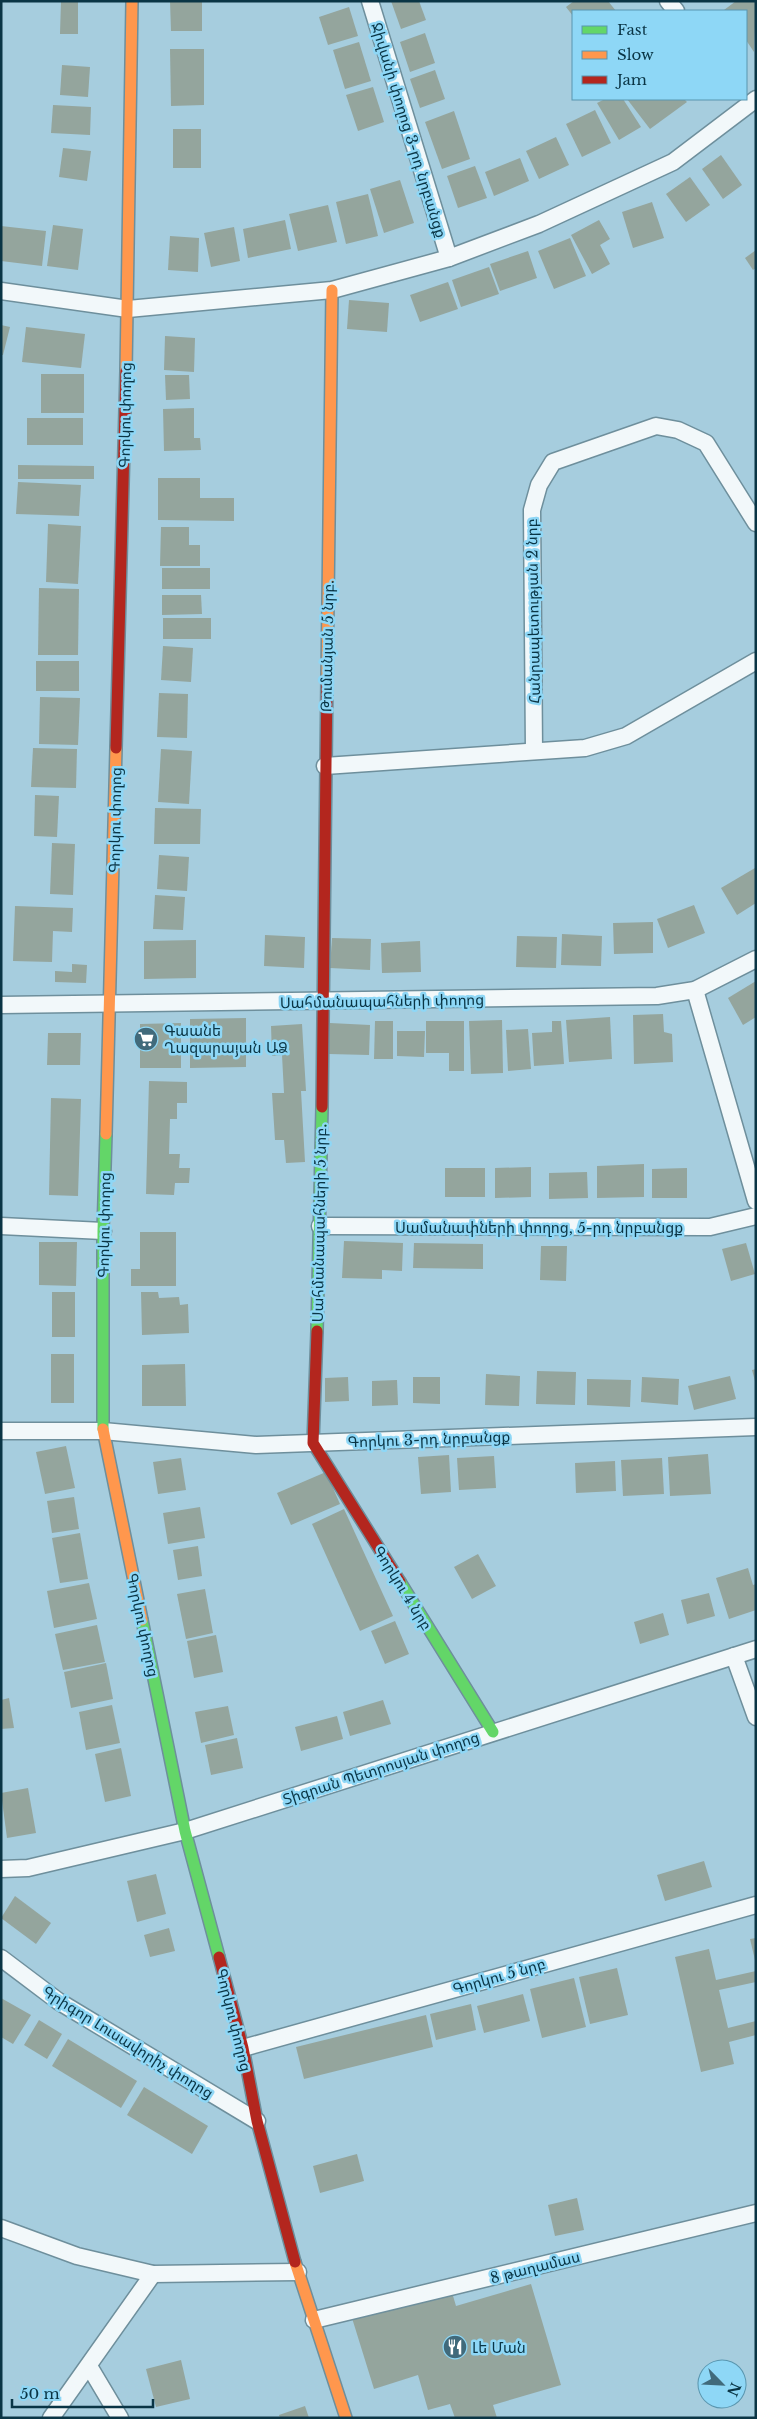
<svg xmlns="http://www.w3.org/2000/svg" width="757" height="2419" font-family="'Libre Baskerville','Noto Sans Armenian',serif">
<rect width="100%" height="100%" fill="#a6cdde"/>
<g fill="#94a59d">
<polygon points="61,1 78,1 78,34 60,34"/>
<polygon points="170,1 202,1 202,31 171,31"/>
<polygon points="391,1 419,1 426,20 401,29"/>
<polygon points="574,1 608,1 616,11 573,11 573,16 566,7"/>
<polygon points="736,1 756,1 754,52 746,40 746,11 724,10"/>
<polygon points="349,7 358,36 328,45 319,17"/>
<polygon points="425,33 435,63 410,72 400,42"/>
<polygon points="359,42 371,81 345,89 333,50"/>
<polygon points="170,49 204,49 204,105 171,106"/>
<polygon points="62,65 90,67 88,97 60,95"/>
<polygon points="435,70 445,99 420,108 410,79"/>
<polygon points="373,87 384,122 358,131 346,95"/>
<polygon points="605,99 623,99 641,127 619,140 597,103"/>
<polygon points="627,99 684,99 687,102 650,129"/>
<polygon points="53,105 91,107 90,135 51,133"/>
<polygon points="595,110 611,143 582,157 566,124"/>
<polygon points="454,111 470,159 442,169 425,122"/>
<rect x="173" y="129" width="28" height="39"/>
<polygon points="556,137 569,165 539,179 526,151"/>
<polygon points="63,148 91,151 87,181 59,177"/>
<polygon points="721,155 742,185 723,199 702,169"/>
<polygon points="520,158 529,181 494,196 485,172"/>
<polygon points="475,166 487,198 458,208 447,176"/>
<polygon points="690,177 710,205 686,222 666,194"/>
<polygon points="400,180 414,223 384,233 370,189"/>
<polygon points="368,194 378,236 346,244 336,202"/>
<polygon points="652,202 664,238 633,248 622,212"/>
<polygon points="328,205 337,242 298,251 289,214"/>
<polygon points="285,220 291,249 248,258 243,229"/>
<polygon points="599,220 610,239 600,245 610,264 592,274 571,235"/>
<polygon points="53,225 83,229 78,270 47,266"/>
<polygon points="1,226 46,231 42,266 1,261"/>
<polygon points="234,227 240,261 211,267 204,233"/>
<polygon points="170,236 199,238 198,272 168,270"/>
<polygon points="570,238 586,276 554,289 538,251"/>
<polygon points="756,250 756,268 753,270 745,258"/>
<polygon points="528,251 537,278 500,291 490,264"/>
<polygon points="489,267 499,294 461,307 452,280"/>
<polygon points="448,282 458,309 420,322 410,295"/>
<polygon points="349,300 389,303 387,332 347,329"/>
<polygon points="1,325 10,327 3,355 1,355"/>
<polygon points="26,327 85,334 81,368 22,362"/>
<polygon points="165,336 195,338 194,372 164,370"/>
<rect x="41" y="374" width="43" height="39"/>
<polygon points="165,375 189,375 190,399 166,400"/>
<polygon points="194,408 194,438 200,438 201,450 164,451 163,409"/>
<rect x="27" y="418" width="56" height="27"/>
<polygon points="18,465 94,466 94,479 18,479"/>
<polygon points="158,478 200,478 200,498 234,498 234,521 158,520"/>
<polygon points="18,482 81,485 79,516 16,514"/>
<polygon points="48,524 81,526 78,584 46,582"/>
<polygon points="161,527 189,527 189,545 200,545 200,566 160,566"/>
<rect x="162" y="568" width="48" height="21"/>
<polygon points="39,588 79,589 78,655 38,655"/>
<polygon points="162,595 201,595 202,614 162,615"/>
<rect x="163" y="618" width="48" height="21"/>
<polygon points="163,646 193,648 191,682 161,680"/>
<rect x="36" y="661" width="43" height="30"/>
<polygon points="159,693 188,694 187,738 157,737"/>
<polygon points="40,697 80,698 78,745 39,744"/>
<polygon points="33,748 77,749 76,788 31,787"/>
<polygon points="161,749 192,751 189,804 158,802"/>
<polygon points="35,795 59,796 57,837 34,836"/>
<polygon points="155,808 201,809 200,844 154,844"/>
<polygon points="52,843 75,844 73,895 50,894"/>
<polygon points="159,855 189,857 187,891 157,889"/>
<polygon points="755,868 756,903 737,915 721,888"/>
<polygon points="155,895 185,897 183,930 153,929"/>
<polygon points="694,905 705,933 668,948 657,919"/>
<polygon points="15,906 73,908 72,932 53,931 52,962 13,961"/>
<polygon points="653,922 653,953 614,954 613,923"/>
<polygon points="562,934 602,936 601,966 561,965"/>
<polygon points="265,935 305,937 304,968 264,966"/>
<polygon points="517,936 557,937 556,968 516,967"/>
<polygon points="332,938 371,939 370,970 330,968"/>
<polygon points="196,940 196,978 144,979 144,941"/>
<polygon points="420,941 421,972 382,973 381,943"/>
<polygon points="72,964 87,965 86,983 55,982 55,971 72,972"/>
<polygon points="756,981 756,1017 743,1025 728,998"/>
<polygon points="663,1014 664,1032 672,1034 673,1062 634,1064 633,1015"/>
<polygon points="610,1017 612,1059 569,1062 566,1020"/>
<polygon points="246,1018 246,1067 190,1068 190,1019"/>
<polygon points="502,1020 503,1073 471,1074 469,1021"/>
<polygon points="375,1021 393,1021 393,1059 374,1059"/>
<polygon points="426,1021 464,1021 464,1071 449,1071 449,1053 426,1053"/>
<polygon points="552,1021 561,1021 564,1064 534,1066 532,1033 552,1032"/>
<polygon points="181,1023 181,1068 140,1068 140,1024"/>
<polygon points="330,1023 370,1025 369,1055 329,1054"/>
<polygon points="302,1024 306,1091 301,1091 305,1162 286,1163 284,1140 275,1140 272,1093 284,1093 282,1055 272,1056 271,1026"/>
<polygon points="528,1029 531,1069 508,1071 506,1030"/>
<polygon points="397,1031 425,1031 424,1057 397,1056"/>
<polygon points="48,1033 81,1033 80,1065 47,1065"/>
<polygon points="149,1081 187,1082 187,1103 177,1103 177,1119 170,1119 169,1154 180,1154 179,1168 190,1168 189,1183 175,1183 174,1195 146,1194"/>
<polygon points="51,1098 81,1099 78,1196 49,1195"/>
<polygon points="644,1164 644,1197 597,1198 597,1166"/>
<polygon points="531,1167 531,1197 495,1198 495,1168"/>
<rect x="445" y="1168" width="40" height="29"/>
<polygon points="687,1168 687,1198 652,1198 652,1169"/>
<polygon points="587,1172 588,1198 549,1199 549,1173"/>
<polygon points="140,1232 176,1232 176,1286 131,1286 131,1269 140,1269"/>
<polygon points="344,1241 403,1243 402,1271 382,1270 382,1279 342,1278"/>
<polygon points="39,1242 77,1242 76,1286 39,1285"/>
<polygon points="414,1243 483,1244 483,1269 413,1268"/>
<polygon points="746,1243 755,1274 731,1281 722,1249"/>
<polygon points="541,1246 567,1246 566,1281 540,1280"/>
<rect x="52" y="1292" width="23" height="45"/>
<polygon points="141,1292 158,1292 159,1298 179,1297 180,1305 188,1304 189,1333 142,1335"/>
<rect x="51" y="1354" width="23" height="49"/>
<polygon points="185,1364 186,1406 142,1406 142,1365"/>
<polygon points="756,1369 756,1381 755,1381 752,1370"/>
<polygon points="537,1371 576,1372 575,1405 536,1404"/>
<polygon points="486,1374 520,1376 519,1406 485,1405"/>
<polygon points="730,1376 736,1399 694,1410 688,1386"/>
<polygon points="348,1377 349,1401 325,1402 325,1378"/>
<polygon points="413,1377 440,1377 440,1404 413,1403"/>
<polygon points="642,1377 679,1379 678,1405 641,1402"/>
<polygon points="587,1379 631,1380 630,1407 587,1405"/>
<polygon points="397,1380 398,1405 372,1406 372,1381"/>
<polygon points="66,1446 75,1488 45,1494 36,1452"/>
<polygon points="708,1454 711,1494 670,1496 668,1457"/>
<polygon points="449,1455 451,1492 421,1494 418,1457"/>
<polygon points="494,1456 496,1488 459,1490 457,1458"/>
<polygon points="181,1458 186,1490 158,1494 153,1462"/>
<polygon points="662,1458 664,1494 623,1496 621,1460"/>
<polygon points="615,1461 616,1491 576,1493 575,1463"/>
<polygon points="326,1472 340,1504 291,1525 277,1493"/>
<polygon points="74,1497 79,1529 52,1533 47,1501"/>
<polygon points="200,1507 205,1538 168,1544 163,1513"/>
<polygon points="344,1509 393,1616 360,1631 312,1524"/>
<polygon points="80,1533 88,1579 60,1583 52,1538"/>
<polygon points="198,1546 202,1576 178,1580 173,1550"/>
<polygon points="478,1554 496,1586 472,1599 454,1567"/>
<polygon points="748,1568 753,1585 756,1584 756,1610 729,1619 716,1578"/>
<polygon points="89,1583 97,1619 54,1628 47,1591"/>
<polygon points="205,1589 213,1633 186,1639 177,1594"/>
<polygon points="709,1593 715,1616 687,1624 681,1600"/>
<polygon points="663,1613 669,1635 640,1644 634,1622"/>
<polygon points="395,1621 409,1654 385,1664 371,1631"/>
<polygon points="97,1625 105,1662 63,1670 55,1634"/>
<polygon points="216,1635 223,1672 194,1678 187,1641"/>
<polygon points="106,1663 113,1699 71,1708 64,1672"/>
<polygon points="9,1698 14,1728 1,1729 1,1700"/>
<polygon points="383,1700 391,1724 350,1736 343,1712"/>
<polygon points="112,1705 120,1743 86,1750 79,1712"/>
<polygon points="228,1706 234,1735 201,1743 195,1712"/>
<polygon points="337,1716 343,1739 301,1751 295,1727"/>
<polygon points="237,1738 243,1768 211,1775 205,1745"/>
<polygon points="121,1748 131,1796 105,1802 95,1754"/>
<polygon points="28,1788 36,1833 7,1838 1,1793"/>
<polygon points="704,1861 712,1887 665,1901 657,1875"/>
<polygon points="156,1874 166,1914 137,1922 127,1881"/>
<polygon points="15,1896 51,1923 36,1944 1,1918"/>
<polygon points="169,1928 175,1951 150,1957 144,1935"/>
<polygon points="756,1938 756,1959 755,1960 750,1939"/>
<polygon points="709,1949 716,1980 756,1971 756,1982 719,1990 728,2028 756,2021 756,2035 729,2042 734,2064 701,2072 675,1957"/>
<polygon points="617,1968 628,2015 590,2024 579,1977"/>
<polygon points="574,1978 586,2027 542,2038 530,1989"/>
<polygon points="523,1994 530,2021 484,2033 477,2006"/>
<polygon points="1,1998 31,2015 13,2044 1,2037"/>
<polygon points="471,2004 476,2030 436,2040 430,2014"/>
<polygon points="426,2015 433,2047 304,2079 296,2047"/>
<polygon points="39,2020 62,2034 47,2059 24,2045"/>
<polygon points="68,2039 137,2081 121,2108 52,2066"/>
<polygon points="144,2087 208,2126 192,2154 127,2115"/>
<polygon points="357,2154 364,2181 320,2193 313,2166"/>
<polygon points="577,2198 584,2230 555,2236 548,2205"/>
<polygon points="531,2284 561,2385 493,2405 497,2418 455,2418 450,2404 428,2410 418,2375 374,2389 352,2318 451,2289 456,2306"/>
<polygon points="181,2360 190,2399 156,2407 146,2369"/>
<polygon points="305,2406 309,2418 280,2418 279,2415"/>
</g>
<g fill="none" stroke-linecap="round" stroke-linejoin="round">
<g stroke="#6e8f9c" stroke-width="19">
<g id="street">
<polyline points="370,1 449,258"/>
<polyline points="668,1 676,11"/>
<polyline points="1,291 128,309 332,290 449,258 539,224 673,162 756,99"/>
<polyline points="534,751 532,510 539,485 553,462 656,426 678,430 706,443 756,523"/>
<polyline points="325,766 585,748 626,736 756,661"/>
<polyline points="695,990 756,1201"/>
<polyline points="1,1005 657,996 695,990 756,959"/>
<polyline points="1,1226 103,1231"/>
<polyline points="320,1226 710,1227 756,1216"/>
<polyline points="1,1431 103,1431 256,1445 756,1427"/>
<polyline points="734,1656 756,1717"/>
<polyline points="1,1869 28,1868 185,1831 756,1649"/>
<polyline points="1,1958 58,2001 257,2121"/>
<polyline points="243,2048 756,1905"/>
<polyline points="1,2228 77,2256 153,2274 298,2272"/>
<polyline points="314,2320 756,2213"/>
<polyline points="89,2366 120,2418"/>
<polyline points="51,2418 153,2274"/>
</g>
</g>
<g stroke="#6e8f9c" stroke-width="14">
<g id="fast">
<polyline points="317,1331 322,1107"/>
<polyline points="103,1429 103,1231 106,1134"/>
<polyline points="400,1582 493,1732"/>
<polyline points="142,1620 185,1831 219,1957"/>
</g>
</g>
<g stroke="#6e8f9c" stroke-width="14">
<g id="slow">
<polyline points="126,371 132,1"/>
<polyline points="327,678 332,290"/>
<polyline points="106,1134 116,748"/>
<polyline points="103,1429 142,1620"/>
<polyline points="295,2262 346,2418"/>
</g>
</g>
<g stroke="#6e8f9c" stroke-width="14">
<g id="jam">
<polyline points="116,748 126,371"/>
<polyline points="322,1107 327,678"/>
<polyline points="317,1331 313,1443 400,1582"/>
<polyline points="219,1957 243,2048 257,2121 295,2262"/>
</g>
</g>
<use href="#street" stroke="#f2f8fa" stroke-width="16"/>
<use href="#fast" stroke="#63d668" stroke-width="11"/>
<use href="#slow" stroke="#ff974d" stroke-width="11"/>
<use href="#jam" stroke="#b3261e" stroke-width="11"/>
</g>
<defs>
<g id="supermarket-disc" transform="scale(1.25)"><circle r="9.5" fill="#416a7b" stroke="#8ed7f6"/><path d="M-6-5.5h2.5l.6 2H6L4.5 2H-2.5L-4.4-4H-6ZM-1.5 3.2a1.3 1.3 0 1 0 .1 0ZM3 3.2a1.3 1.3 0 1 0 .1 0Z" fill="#fff"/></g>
<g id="restaurant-disc" transform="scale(1.25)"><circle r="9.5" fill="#416a7b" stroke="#8ed7f6"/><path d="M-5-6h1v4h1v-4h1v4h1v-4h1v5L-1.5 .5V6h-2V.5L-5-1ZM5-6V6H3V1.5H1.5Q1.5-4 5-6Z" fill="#fff"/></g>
</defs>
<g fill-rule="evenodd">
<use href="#supermarket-disc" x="146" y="1039"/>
<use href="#restaurant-disc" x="455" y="2347"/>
</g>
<g text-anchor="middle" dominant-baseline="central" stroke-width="5" stroke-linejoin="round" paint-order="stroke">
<g font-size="15" fill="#0a3545" stroke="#8ed7f6">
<text transform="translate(409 130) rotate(73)">Ջիվանի փողոց 3-րդ նրբանցք</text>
<text transform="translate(125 415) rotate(-89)">Գորկու փողոց</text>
<text transform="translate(533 611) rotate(-91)">Հանրապետության 2 նրբ</text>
<text transform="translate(327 646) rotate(-89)">Թումանյան 5 նրբ.</text>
<text transform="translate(115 820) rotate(-89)">Գորկու փողոց</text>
<text transform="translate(382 1001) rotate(-1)">Սահմանապահների փողոց</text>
<text transform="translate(319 1223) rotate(-89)">Սահմանապահների 5 նրբ.</text>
<text transform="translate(104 1225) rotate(-89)">Գորկու փողոց</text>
<text x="539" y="1227">Սամանափների փողոց, 5-րդ նրբանցք</text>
<text transform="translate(429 1439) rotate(-2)">Գորկու 3-րդ նրբանցք</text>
<text transform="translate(403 1588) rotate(58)">Գորկու 4 նրբ</text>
<text transform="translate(143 1625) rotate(78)">Գորկու փողոց</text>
<text transform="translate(381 1768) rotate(-18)">Տիգրան Պետրոսյան փողոց</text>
<text transform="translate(499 1976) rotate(-16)">Գորկու 5 նրբ</text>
<text transform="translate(234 2020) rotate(76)">Գորկու փողոց</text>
<text transform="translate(128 2042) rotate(32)">Գրիգոր Լուսավորիչ փողոց</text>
<text transform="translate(535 2267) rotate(-14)">8 թաղամաս</text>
</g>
<g font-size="15" fill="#0a3545" stroke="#8ed7f6" text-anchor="start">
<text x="164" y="1030">Գաանե<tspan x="164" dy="17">Ղազարայան ԱՁ</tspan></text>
<text x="472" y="2347">Լե Ման</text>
</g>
</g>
<rect width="757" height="2419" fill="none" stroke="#0a3545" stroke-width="5"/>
<rect x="572" y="10" width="175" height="90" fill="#8ed7f6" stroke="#5996af"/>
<rect x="582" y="26" width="25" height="8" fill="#63d668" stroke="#5996af"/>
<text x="617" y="35" font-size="15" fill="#0a3545">Fast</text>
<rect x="582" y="51" width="25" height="8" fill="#ff974d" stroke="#5996af"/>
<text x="617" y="60" font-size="15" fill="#0a3545">Slow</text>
<rect x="582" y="76" width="25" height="8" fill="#b3261e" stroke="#5996af"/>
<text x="617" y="85" font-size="15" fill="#0a3545">Jam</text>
<g transform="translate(722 2384) rotate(114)"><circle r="24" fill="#8ed7f6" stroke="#5996af"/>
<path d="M0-4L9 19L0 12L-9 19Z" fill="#416a7b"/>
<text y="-8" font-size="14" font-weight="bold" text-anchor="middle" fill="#0a3545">N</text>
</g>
<path d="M12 2399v8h141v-8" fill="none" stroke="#0a3545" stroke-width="2.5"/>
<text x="20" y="2399" font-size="15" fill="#0a3545" stroke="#8ed7f6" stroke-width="4" paint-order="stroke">50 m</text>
</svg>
